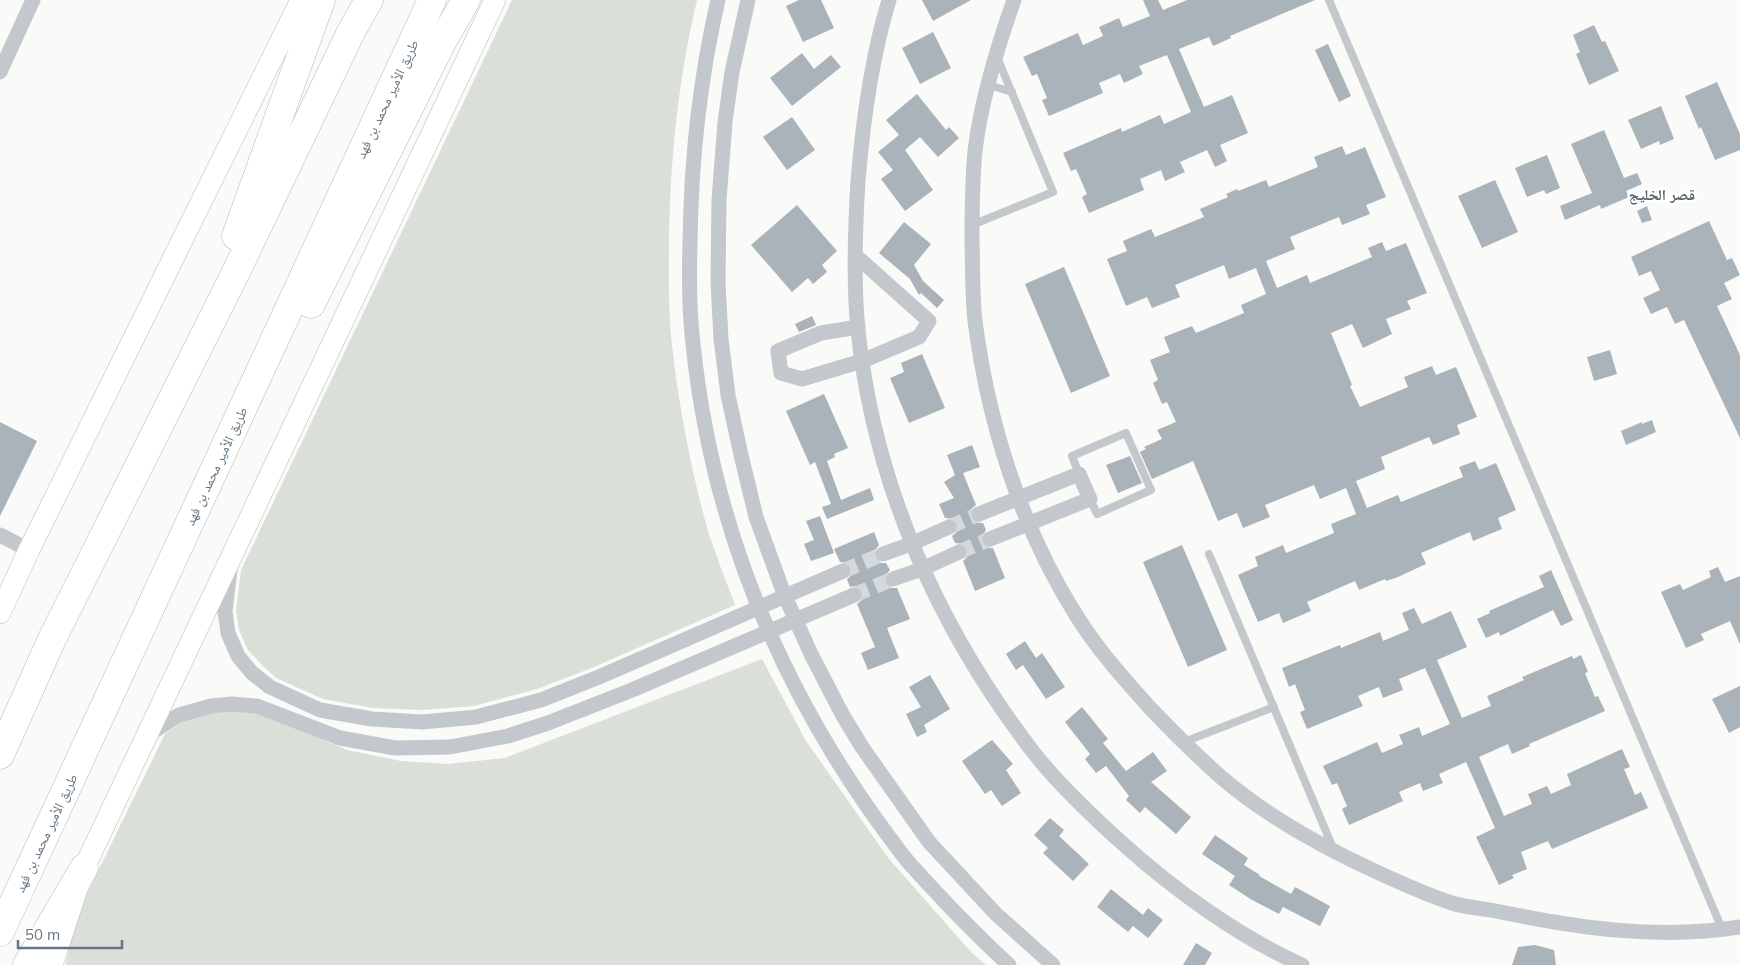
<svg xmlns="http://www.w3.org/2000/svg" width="1740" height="965" font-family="Mulish,'Noto Naskh Arabic',sans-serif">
<rect width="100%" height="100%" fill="#fafaf8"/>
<g fill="#dadfd7">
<path d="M 512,0 L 697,0 C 678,81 670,160 669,243 C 669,277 668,312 672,345 C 679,408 691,470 708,531 C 716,556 726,581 735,605 L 594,667 L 537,689 L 474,706 L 423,710 L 373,708 L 323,699 L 276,678 L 261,664 L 248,650 L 239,630 L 236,611 L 241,570 Z"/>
<polygon points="762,659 806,741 889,859 971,952 986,965 65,965 79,910 165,734 191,716 249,709 283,722 347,750 401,761 448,764 505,758"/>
</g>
<g fill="#aab3b9">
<polygon points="799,0 821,0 834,28 803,42 786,6"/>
<polygon points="922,0 971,0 933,21"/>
<polygon points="1143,0 1158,0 1163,10 1187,0 1315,0 1230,36 1231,38 1213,46 1209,37 1179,49 1204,107 1232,95 1248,133 1220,145 1227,161 1215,167 1207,150 1180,162 1185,172 1165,181 1161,170 1140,179 1144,190 1089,213 1082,197 1087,194 1076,169 1071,171 1063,153 1121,128 1122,132 1160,115 1164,124 1191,112 1167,55 1139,66 1143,74 1124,83 1120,74 1099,83 1103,93 1049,116 1042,100 1047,98 1037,74 1032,76 1023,57 1078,33 1083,45 1103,36 1099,27 1119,18 1123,27 1150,16"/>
<polygon points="1594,25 1602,42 1605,41 1619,71 1589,85 1576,54 1580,52 1573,35"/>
<polygon points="933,32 951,68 920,84 902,48"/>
<polygon points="1328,44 1351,96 1339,102 1315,50"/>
<polygon points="802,53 814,69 831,55 841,67 792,106 770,78"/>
<polygon points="1717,82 1740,134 1740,150 1715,160 1701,127 1699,129 1685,96"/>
<polygon points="917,94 946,130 949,127 959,138 938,157 920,137 905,150 933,190 905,211 881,179 893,170 878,152 899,135 886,120"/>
<polygon points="1661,106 1674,139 1660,145 1659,141 1641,149 1628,120"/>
<polygon points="792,117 815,150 787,170 763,137"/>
<polygon points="1604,130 1624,178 1637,173 1642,184 1626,191 1629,197 1601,209 1600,205 1565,220 1560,206 1592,193 1571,144"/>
<polygon points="1342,146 1346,155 1365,147 1386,197 1366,205 1370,214 1342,225 1339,217 1290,237 1295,249 1266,261 1277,288 1307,275 1310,283 1372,257 1368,248 1382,242 1386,251 1406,243 1427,293 1407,301 1411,309 1386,319 1392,334 1363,348 1352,324 1331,333 1352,385 1350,386 1360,407 1408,387 1404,377 1432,366 1436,375 1456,367 1477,417 1457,425 1460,434 1433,445 1429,437 1381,457 1385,469 1356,481 1367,508 1398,495 1401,502 1463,477 1459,467 1475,461 1479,470 1496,463 1516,510 1498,518 1502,529 1473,541 1470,532 1421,553 1426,564 1398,577 1386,581 1385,579 1359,590 1355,581 1307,602 1311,611 1283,623 1279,613 1258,622 1238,575 1258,566 1255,557 1283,545 1286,553 1334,533 1331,524 1356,514 1346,488 1320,499 1314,485 1265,505 1270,517 1243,528 1237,513 1218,521 1193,461 1152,479 1140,452 1146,449 1144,447 1162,439 1157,430 1176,422 1167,402 1162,404 1153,383 1158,380 1150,360 1170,352 1164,337 1192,326 1196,333 1244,313 1241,305 1266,294 1256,268 1229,279 1224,265 1175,285 1180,297 1152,308 1147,297 1126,306 1107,259 1127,251 1123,241 1151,229 1155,237 1204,217 1200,209 1228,197 1226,194 1237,189 1238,191 1266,180 1269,187 1318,167 1314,157"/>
<polygon points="1547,155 1560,188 1546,194 1544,190 1527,197 1515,168"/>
<polygon points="1495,180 1518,232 1482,248 1458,196"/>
<polygon points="797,205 837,251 822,265 827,272 813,284 808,278 792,292 751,245"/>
<polygon points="1647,206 1652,220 1642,223 1637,211"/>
<polygon points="1709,221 1727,260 1732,258 1740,275 1724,283 1732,299 1717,306 1740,355 1740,438 1684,320 1675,324 1667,307 1651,314 1643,298 1660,290 1651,271 1639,276 1631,257"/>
<polygon points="904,222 931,244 914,265 923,281 944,300 937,308 921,293 919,295 910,279 879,253"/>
<polygon points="1064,267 1110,376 1071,393 1025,284"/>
<polygon points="812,316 816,325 799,332 795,324"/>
<polygon points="1610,350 1617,374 1594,381 1587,357"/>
<polygon points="922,354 945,408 909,423 890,378 904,372 901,363"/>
<polygon points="824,394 848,448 834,454 835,457 827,461 841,500 870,488 874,500 827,519 822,507 831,504 815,462 810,465 786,411"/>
<polygon points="1652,420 1656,432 1626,445 1621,431 1642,422 1642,424"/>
<polygon points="0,422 37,441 0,516"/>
<polygon points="972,445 980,467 963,473 976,505 971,509 970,517 974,522 978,523 983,523 986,530 981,537 982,543 988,548 993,548 1005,578 975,591 963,561 967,557 968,549 964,544 955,543 952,536 957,532 958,524 954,519 945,518 939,504 954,498 944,482 955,475 947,455"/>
<polygon points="1130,456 1142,483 1118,493 1106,465"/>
<polygon points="820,516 834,553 811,561 804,544 814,540 806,521"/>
<polygon points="874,532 879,545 874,552 874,558 881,563 886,563 890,570 884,577 884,582 891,588 897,588 910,619 887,628 899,658 868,670 861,653 875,647 857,604 862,600 863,592 859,587 855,586 850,587 847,579 851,576 852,568 848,563 840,562 834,549"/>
<polygon points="1182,545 1227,650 1188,667 1143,562"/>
<polygon points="1718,567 1725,582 1740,576 1740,644 1730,621 1701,634 1704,640 1686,648 1661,592 1680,584 1683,590 1711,577 1709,571"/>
<polygon points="1551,570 1573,620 1561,626 1553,610 1500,636 1499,632 1486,638 1477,619 1490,613 1489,611 1544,587 1539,576"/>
<polygon points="1414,608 1422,624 1451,611 1467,647 1437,660 1462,718 1491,706 1487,696 1524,680 1522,677 1572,656 1573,659 1581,655 1588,672 1585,673 1595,697 1598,696 1605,711 1529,744 1530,746 1512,754 1508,744 1479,757 1504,816 1532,804 1528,794 1547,786 1551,794 1571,785 1567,774 1622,749 1630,767 1624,769 1635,795 1641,792 1648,808 1552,849 1548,841 1521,852 1527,869 1512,875 1514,878 1499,885 1476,837 1495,828 1466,762 1439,774 1443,783 1423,791 1420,783 1399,792 1403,801 1349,825 1342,809 1347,806 1337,783 1332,785 1323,766 1377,742 1382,753 1403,744 1399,735 1419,727 1422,736 1450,724 1425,668 1399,679 1403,690 1383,698 1379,687 1358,696 1363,706 1307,729 1300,712 1305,710 1295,684 1289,687 1282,668 1340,645 1341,648 1380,632 1383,641 1409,630 1402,613"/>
<polygon points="1025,641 1036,658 1042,653 1065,687 1046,699 1023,665 1016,670 1006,654"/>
<polygon points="930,675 950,709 924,725 927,732 917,737 906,714 921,707 909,687"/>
<polygon points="1740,686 1740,727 1729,733 1712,699"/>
<polygon points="1082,707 1108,739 1103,743 1126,771 1153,752 1167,771 1151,782 1191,817 1176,834 1145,807 1140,813 1126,800 1129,796 1106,766 1096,773 1085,759 1090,754 1065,722"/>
<polygon points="992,740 1013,764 1006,770 1021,793 1002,806 991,790 985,794 962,761"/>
<polygon points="1050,818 1064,830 1059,836 1089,864 1073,881 1043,853 1048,848 1034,835"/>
<polygon points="1215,835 1248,858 1244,865 1260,875 1259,876 1291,894 1295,887 1330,906 1320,926 1283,907 1279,914 1252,900 1229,885 1235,876 1202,854"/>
<polygon points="1111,889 1143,915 1148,908 1163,920 1148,938 1133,926 1128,932 1097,907"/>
<polygon points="1196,943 1212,953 1205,965 1183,965"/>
<polygon points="1535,945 1554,950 1556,965 1512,965 1518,947"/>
</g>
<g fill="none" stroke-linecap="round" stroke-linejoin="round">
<g stroke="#d5d9db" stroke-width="15" stroke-dasharray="15 8" stroke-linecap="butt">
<polyline points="949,527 979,514"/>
<polyline points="959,552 990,539"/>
<polyline points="843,571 883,554"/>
<polyline points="854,595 893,579"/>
</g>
<g stroke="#b3babf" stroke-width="22">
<g id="secondary">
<polyline points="0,613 29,550 301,0"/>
<polyline points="52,965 84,868 495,0"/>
</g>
</g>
<g stroke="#b4b9bd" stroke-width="29">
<g id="motorway">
<polyline points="236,236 321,0"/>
<polyline points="311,304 442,42 466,0"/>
<polyline points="0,755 52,639 234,276 351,32 369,0"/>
<polyline points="0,932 432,0"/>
<polyline points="27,965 84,868"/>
</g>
</g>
<g stroke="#c3c8cc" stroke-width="8">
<polyline points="1329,0 1722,929"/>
<polyline points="989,85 1012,92"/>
<polyline points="972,225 1053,192 997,57"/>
<polyline points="1079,474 1072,456 1126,433 1151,490 1097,514 1090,499"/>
<polyline points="1209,554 1333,848"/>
<polyline points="1184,742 1274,707"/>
</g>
<g stroke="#c3c8cc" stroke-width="15">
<path d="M 718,0 C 699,82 691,159 690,243 C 689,276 689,310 693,344 C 713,536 787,706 905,858 C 914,869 925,880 934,890 C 958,916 983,941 1009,965"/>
<polyline points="748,0 732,72 725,122 719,200 718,282 721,339 728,395 741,455 756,517 784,594 811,654 842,714 862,747 929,842 996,914 1053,965"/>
<path d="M 889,0 C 871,59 863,120 858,181 C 855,230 853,281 858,330 C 874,485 939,630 1034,753 C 1059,785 1092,816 1122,843 C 1173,889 1239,937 1302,965"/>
<path d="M 1014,0 C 997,48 981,101 975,151 C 972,182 972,213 972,243 C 973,269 972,296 975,321 C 988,422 1021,528 1076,615 C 1097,649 1124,679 1151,709 C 1174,733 1197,756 1222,778 C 1269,818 1324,848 1379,873 C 1403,884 1427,895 1452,903 C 1467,908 1484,908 1501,912 C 1579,928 1660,940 1740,927"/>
<polyline points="0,72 33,0"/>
<polyline points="856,256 929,321 919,337 862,361 802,379 781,373 778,351 821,333 858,327"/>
<polyline points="979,514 1079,474 1090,499 990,539"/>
<polyline points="0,535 29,550"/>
<polyline points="883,554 911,544 949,527"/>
<polyline points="230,570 225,611 228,633 238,656 252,673 270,687 320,710 372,719 423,722 476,717 541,700 599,677 843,571"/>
<polyline points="893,579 922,569 959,552"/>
<polyline points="148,735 179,715 211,706 232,704 257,706 340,738 395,748 450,747 508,736 548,723 632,690 854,595"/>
</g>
<use href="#secondary" stroke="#fff" stroke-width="21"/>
<use href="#motorway" stroke="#fff" stroke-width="28"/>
</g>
<g text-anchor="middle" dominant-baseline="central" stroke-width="5" stroke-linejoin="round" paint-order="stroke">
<g font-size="14" fill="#657683" stroke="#fff">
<text transform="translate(387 99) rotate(-65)">طريق الأمير محمد بن فهد</text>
<text transform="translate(216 466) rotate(-65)">طريق الأمير محمد بن فهد</text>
<text transform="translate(46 833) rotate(-65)">طريق الأمير محمد بن فهد</text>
</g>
<g font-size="15" font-weight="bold" fill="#57646e" stroke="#fff">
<text x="1662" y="194">قصر الخليج</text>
</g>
</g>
<path d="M18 940v8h104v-8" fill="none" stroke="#657683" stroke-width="2.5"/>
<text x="25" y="940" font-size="15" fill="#657683" stroke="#ffffff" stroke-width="4" paint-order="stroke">50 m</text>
</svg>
